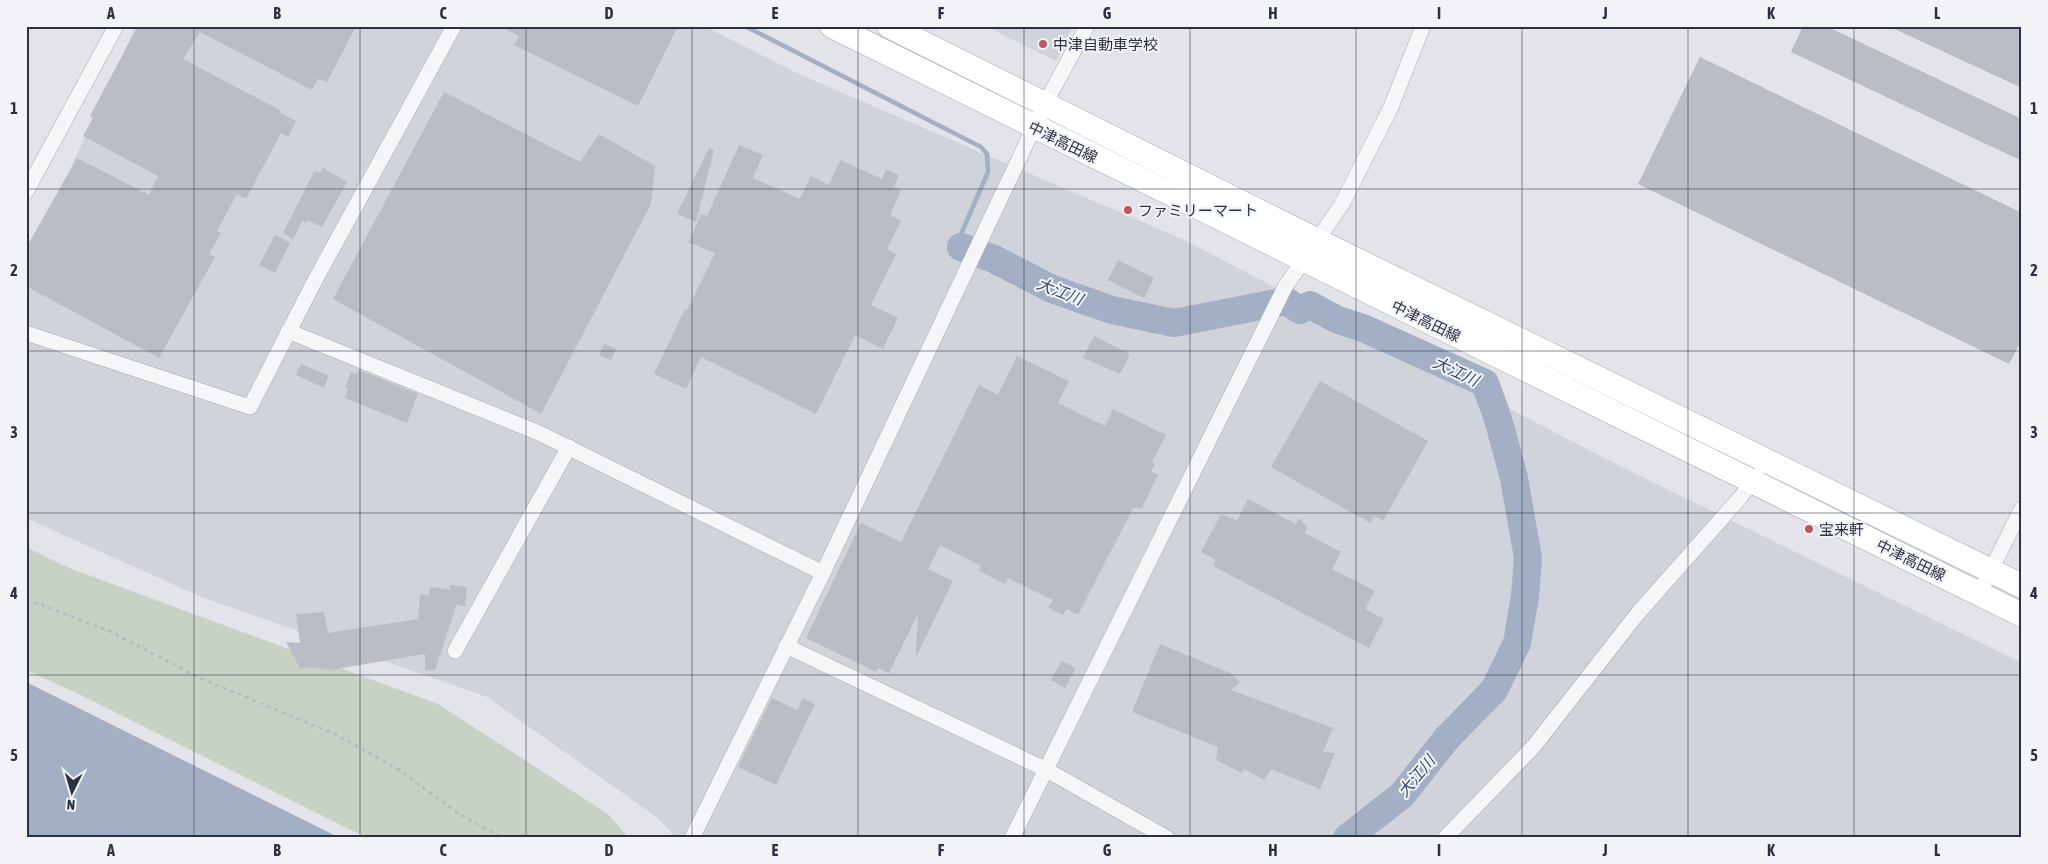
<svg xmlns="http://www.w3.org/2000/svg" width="2048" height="864" font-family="'Asap Condensed','Noto Sans JP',sans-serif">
<rect width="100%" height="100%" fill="#e3e4e9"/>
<g fill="#d1d3db">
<polygon points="136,26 704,26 801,75 1182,239 1622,467 2022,663 2022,838 677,838 655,816 487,697 201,597 26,518 26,265"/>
<polygon points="985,26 1073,26 1056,61"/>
</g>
<polygon fill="#c7d2c5" points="26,547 69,568 438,704 608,814 629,838 367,838 83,696 26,670"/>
<polygon fill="#a2afc5" points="26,682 340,838 26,838"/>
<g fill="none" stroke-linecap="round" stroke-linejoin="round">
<polyline stroke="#a2afc5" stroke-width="4.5" points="745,26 981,147 987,154 988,172 962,232 960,241 961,247"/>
<polyline stroke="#a2afc5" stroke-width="28" points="961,247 994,259 1052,289 1112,310 1174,323 1286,301 1300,310 1310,305 1338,320 1363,328 1485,383 1498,419 1514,478 1528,558 1525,596 1517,643 1494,690 1447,738 1402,795 1347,838"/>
</g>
<g fill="#babdc5">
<polygon points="138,26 356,26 327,82 318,79 312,90 200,32 183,59 280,110 279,112 296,121 288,137 281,133 246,199 237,194 217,231 221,233 209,254 215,257 159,358 26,286 26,248 77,158 149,195 158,176 83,136 93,118 90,116"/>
<polygon points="500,26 678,26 638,106 514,45 519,36"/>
<polygon points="1803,26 1826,26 2022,119 2022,161 1791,52"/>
<polygon points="1888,26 2022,26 2022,88"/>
<polygon points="1700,57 2022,213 2022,339 2009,364 1638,184"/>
<polygon points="444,92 580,162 599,134 655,166 651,204 541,414 333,299"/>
<polygon points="739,145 763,155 753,178 800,199 811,176 829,185 840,160 882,179 886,169 899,175 894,187 901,190 890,215 901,221 887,249 896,254 871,305 898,318 883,349 855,335 816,414 701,357 686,389 654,374 684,311 687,310 715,253 689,242 701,214 707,216"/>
<polygon points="709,148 714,150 696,222 677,214"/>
<polygon points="323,168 347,182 322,227 308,220 306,223 302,221 293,239 283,233 314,172 321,172"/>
<polygon points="275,235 290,243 275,273 259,265"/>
<polygon points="1118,260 1154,278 1144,298 1108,280"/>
<polygon points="1094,336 1130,354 1120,374 1083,358"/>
<polygon points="604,343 616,349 611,360 599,355"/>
<polygon points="1017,356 1069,381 1058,403 1105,426 1113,409 1166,435 1152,462 1155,464 1151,472 1158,475 1142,508 1133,508 1078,615 1067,609 1063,615 1048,608 1053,600 1008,578 1005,584 979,571 981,566 940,545 928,569 953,581 916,657 918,614 889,673 878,668 876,672 806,638 861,523 901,542 979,385 998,395"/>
<polygon points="301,364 329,376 324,388 296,375"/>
<polygon points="359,370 418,394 407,423 345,398 348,389 345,388 351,372 357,374"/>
<polygon points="1320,381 1428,441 1383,521 1374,516 1370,523 1271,467"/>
<polygon points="1248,499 1296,524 1298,518 1307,526 1305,533 1341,552 1332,569 1375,591 1365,609 1384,619 1369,648 1213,566 1216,560 1201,552 1221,514 1237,521"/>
<polygon points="450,585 467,587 465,607 457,604 435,670 425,670 425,654 330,670 312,667 300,668 286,642 300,643 296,614 324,612 328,633 418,619 420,594 429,595 430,587 450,589"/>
<polygon points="1160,644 1230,673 1240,682 1231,690 1333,728 1323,752 1335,753 1320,789 1271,769 1264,780 1244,769 1242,773 1216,760 1218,747 1132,712"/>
<polygon points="1062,661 1076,668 1065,688 1051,680"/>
<polygon points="772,698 797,710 803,698 815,704 776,785 738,767"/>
</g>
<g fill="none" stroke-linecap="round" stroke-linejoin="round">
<g stroke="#a8abb3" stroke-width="16">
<g id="minor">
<polyline points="26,192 116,26"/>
<polyline points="288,331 539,433 823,573"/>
<polyline points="26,333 250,407 313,284 454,26"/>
<polyline points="1979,594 2022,508"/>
<polyline points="786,646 1045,769 1167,838"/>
<polyline points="455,651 569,447"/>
<polyline points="692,838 823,573 1045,104 1087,26"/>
<polyline points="1012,838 1285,287 1342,204 1391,107 1423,26"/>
<polyline points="1445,838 1534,746 1638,613 1739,499 1757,476"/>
</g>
</g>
<g stroke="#a3a8b4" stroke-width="25">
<g id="primary">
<polyline points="832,26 2022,615"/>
<polyline points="889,26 1318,241 2022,586"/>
</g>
</g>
<polyline stroke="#b9bbc1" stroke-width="2.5" stroke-dasharray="4 4" stroke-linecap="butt" points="26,599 109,631 200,678 337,735 398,769 459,814 503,838"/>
<use href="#minor" stroke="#f5f6f8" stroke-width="15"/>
<use href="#primary" stroke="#fff" stroke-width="24"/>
</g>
<path fill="none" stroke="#2c3140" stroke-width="1" stroke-opacity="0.55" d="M 194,26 L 194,838M 360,26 L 360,838M 526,26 L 526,838M 692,26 L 692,838M 858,26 L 858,838M 1024,26 L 1024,838M 1190,26 L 1190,838M 1356,26 L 1356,838M 1522,26 L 1522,838M 1688,26 L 1688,838M 1854,26 L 1854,838M 26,189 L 2022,189M 26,351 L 2022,351M 26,513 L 2022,513M 26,675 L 2022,675"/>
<g fill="#c0565a" stroke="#f2f3f7" stroke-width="2">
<circle cx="1043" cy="44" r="5"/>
<circle cx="1128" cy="210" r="5"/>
<circle cx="1809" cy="529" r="5"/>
</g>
<g text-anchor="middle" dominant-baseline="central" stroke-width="4" stroke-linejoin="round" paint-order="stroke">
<g font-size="15" fill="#2c3140" stroke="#f2f3f7" text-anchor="start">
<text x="1053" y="44">中津自動車学校</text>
<text x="1138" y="210">ファミリーマート</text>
<text x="1819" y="529">宝来軒</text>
</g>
<g font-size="15" fill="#2c3140" stroke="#f2f3f7">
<text transform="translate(1063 142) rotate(26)">中津高田線</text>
<text transform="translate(1426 321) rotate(26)">中津高田線</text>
<text transform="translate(1911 560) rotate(26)">中津高田線</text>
</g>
<g font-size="16" font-style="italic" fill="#3b4c6f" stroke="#f2f3f7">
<text transform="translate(1060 291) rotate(21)">大江川</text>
<text transform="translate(1456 371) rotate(25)">大江川</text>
<text transform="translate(1416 776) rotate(-50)">大江川</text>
</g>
</g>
<rect width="2048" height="864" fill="none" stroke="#f2f3f7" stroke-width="55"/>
<g transform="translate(72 792) rotate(185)" stroke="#f2f3f7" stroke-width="4" paint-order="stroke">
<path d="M0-4L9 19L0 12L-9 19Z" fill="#2c3140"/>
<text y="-8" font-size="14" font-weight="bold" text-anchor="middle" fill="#2c3140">N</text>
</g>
<rect x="28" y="28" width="1992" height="808" fill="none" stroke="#2c3140" stroke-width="2"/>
<g font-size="16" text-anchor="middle" font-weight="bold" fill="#2c3140">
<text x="111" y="19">A</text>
<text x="277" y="19">B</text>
<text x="443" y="19">C</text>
<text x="609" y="19">D</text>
<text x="775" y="19">E</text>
<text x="941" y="19">F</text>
<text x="1107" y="19">G</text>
<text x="1273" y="19">H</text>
<text x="1439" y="19">I</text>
<text x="1605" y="19">J</text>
<text x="1771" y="19">K</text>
<text x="1937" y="19">L</text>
<text x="14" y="114">1</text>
<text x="2034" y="114">1</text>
<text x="14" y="276">2</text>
<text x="2034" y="276">2</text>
<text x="14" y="438">3</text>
<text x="2034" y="438">3</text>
<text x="14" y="599">4</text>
<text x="2034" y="599">4</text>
<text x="14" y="761">5</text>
<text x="2034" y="761">5</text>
<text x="111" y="856">A</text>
<text x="277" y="856">B</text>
<text x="443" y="856">C</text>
<text x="609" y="856">D</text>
<text x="775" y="856">E</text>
<text x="941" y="856">F</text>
<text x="1107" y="856">G</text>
<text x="1273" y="856">H</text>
<text x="1439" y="856">I</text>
<text x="1605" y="856">J</text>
<text x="1771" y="856">K</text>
<text x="1937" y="856">L</text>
</g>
</svg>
